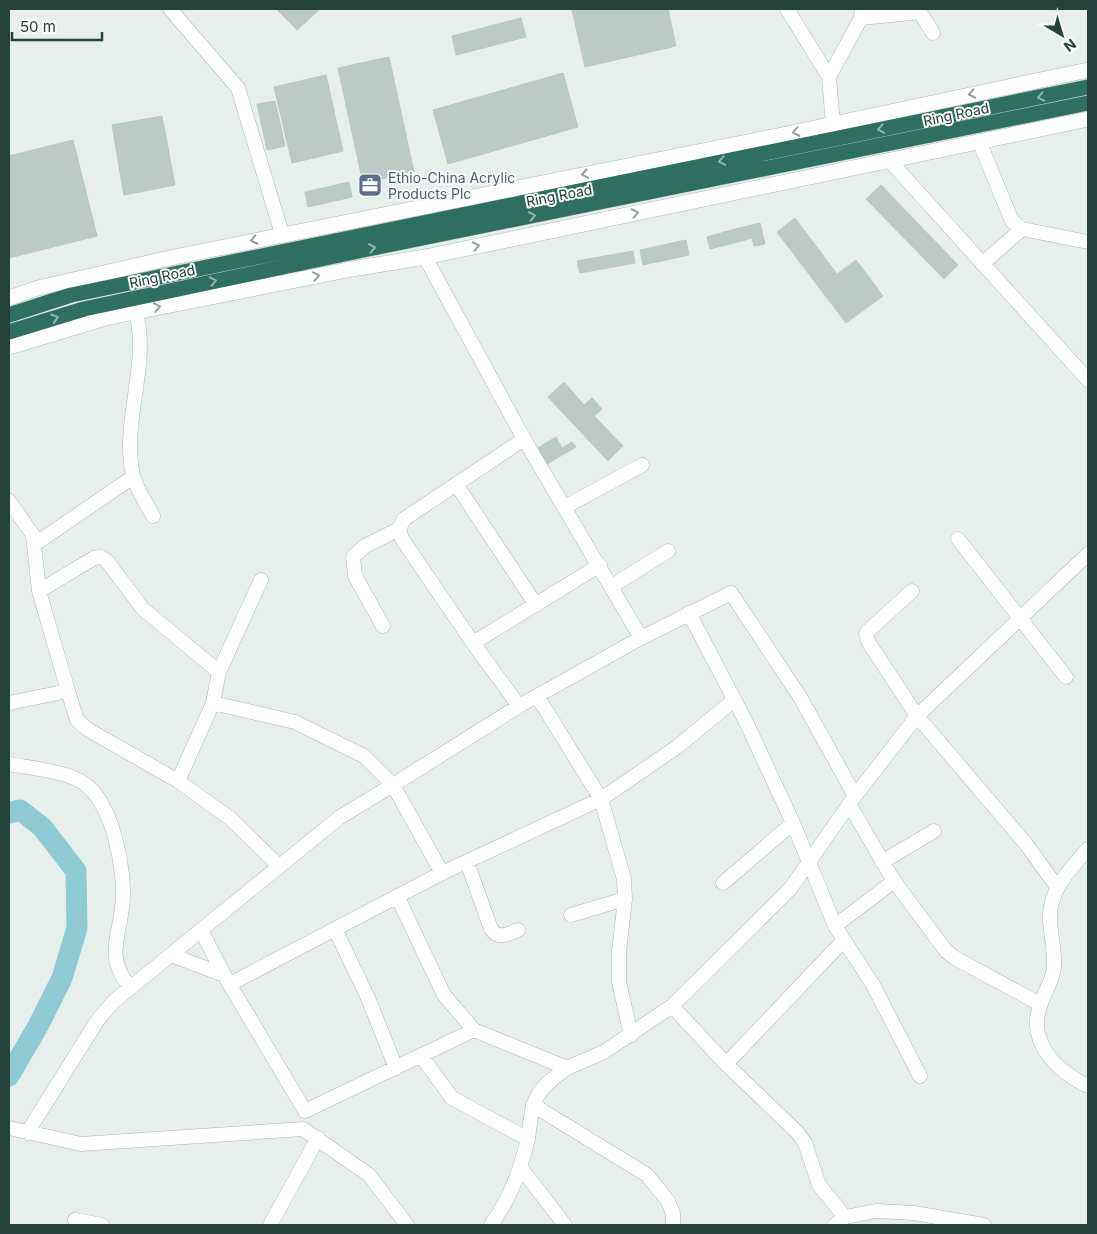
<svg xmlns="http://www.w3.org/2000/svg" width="1097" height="1234" viewBox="0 0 1097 1234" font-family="Inter,sans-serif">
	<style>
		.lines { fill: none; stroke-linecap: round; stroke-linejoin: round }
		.river { stroke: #8ec9d4; stroke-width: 21 }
		.building { fill: #bbcac4; stroke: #b8c9c2 }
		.street-casing { stroke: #a8b8b2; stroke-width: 15 }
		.secondary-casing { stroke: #a4bbb3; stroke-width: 16 }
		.highway-casing { stroke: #c2cac8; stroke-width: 16 }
		.street { stroke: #fff; stroke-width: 14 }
		.secondary { stroke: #fff; stroke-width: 15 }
		.highway { stroke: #2f6f62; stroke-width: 15 }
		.oneway { stroke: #92a09c }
		.oneway2 { stroke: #93b5ae }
		.labels { text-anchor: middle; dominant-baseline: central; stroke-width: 4; stroke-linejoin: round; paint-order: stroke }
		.street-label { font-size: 14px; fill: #24423a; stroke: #f7fbf9 }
		.service-label { font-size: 14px; fill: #4e5e75; stroke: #f7fbf9; text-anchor: start }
	</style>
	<rect width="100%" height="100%" fill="#e6efeb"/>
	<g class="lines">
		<!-- river -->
		<path class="river" d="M 9,813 L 20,810 L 42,827 L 76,871 L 77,928 L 62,978 L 38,1026 L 9,1076"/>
	</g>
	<!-- building -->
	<path class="building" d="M 276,9 L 320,9 L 297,30 Z
		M 576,9 L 668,9 L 676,46 L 585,67 L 572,10 Z
		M 521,18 L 526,37 L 456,55 L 452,36 Z
		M 389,57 L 414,172 L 363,183 L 338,68 Z
		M 563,73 L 578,127 L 448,164 L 433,110 Z
		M 326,75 L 343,151 L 292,163 L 274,87 Z
		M 275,101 L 285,146 L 267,150 L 257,104 Z
		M 162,116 L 175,185 L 124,195 L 112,125 Z
		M 73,140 L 97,236 L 9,258 L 9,156 Z
		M 349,182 L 352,197 L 308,207 L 305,192 Z
		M 881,185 L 958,265 L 944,279 L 866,199 Z
		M 795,218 L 837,274 L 856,260 L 883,296 L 846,323 L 777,232 Z
		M 760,223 L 765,244 L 754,246 L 752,238 L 742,241 L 739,228 Z
		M 739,228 L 742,241 L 710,249 L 707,237 Z
		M 686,240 L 689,255 L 643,265 L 640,250 Z
		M 633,251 L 635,263 L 580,273 L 577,261 Z
		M 564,382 L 584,405 L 592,398 L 602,409 L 594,416 L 623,446 L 608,461 L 548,397 Z
		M 556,437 L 562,448 L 572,442 L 576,447 L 547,464 L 538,448 Z"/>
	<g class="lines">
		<!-- street casing -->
		<g class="street-casing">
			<path id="street" d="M 170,9 L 238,88 L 282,234
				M 787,9 L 829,77
				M 918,9 L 933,33
				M 861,18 L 920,12
				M 833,124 L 829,77 L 861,18 L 862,9
				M 979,141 L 1012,221 L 1022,229 L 1088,242
				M 889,160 L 1088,380
				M 425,257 L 524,439 L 641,638
				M 982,264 L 1022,229
				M 136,312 C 150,366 121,421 133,475 C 136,489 147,504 153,516
				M 456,484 L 536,605
				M 9,501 L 33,535 L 39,591 L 68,691
				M 565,507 L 642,465
				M 958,539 L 1066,677
				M 35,544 L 133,477
				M 261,580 L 219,672 L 213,703 L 295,722 L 364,756 L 393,785 L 519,706 L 641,638 L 731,593 L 800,697 L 855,796
				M 612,586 L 668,551
				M 39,591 L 94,558 L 101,557 L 107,561 L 143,609 L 219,672
				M 912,591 L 869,630 L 866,634 L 869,643 L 917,716 L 1026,844 L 1057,887
				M 689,613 L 746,722 L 793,823 L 835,926 L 873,985 L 920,1076
				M 383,626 L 355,576 L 353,557 L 365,546 L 399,529
				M 473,643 L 600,565
				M 537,696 L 601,799 L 624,879 L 625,899 L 619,952 L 619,982 L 631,1035
				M 734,700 L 677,747 L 601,799 L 442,873 L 393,785 L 340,817 L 201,930 L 224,975 L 305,1111 L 474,1030 L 567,1068 L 604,1052 L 672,1006 L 790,889 L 855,796 L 917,716 L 1088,554
				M 9,703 L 68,691 L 77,720 L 87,729 L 178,781 L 231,819 L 279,866
				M 519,706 L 473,643 L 402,539 L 399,529 L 404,519 L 524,439
				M 9,764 C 30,768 64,771 82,782 C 113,800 127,875 122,908 C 118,940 106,959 130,987
				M 178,781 L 213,703
				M 849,804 L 894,881 L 946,951 L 955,958 L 1040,1004
				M 1088,849 C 1070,869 1048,891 1050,921 C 1051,936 1055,952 1054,967 C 1053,980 1045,991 1041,1003 C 1026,1041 1056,1071 1088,1086
				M 467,862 L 491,929 C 499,940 507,934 518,930
				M 882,862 L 934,831
				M 723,883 L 793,823
				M 397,896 L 444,995 L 474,1030
				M 571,915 L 625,899
				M 835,926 L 894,881
				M 335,929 L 368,998 L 396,1068
				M 171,955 L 224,975
				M 230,984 L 442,873
				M 672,1006 L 726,1064 L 844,940
				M 421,1056 L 452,1098 L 528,1139 C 520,1171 510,1199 491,1225
				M 726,1064 L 797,1132 L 805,1143 L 819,1185 L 845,1217 L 835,1225
				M 533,1105 L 647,1175 L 668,1201 L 673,1214 L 673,1225
				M 9,1128 L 81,1144 L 303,1129 L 369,1175 L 407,1225
				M 27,1133 L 97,1021 L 113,1002 L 201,930
				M 528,1139 C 533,1099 533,1092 567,1068
				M 521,1168 L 565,1225
				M 845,1217 L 876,1211 L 914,1213 L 984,1225
				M 75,1220 L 102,1225
				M 270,1225 L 318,1138"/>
		</g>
		<!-- secondary casing -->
		<g class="secondary-casing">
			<path id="secondary" d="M 9,298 L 38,288 L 179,256 L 777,136 L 1088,70
				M 9,347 L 105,318 L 352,269 L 425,257 L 1088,119"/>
		</g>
		<!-- highway casing -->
		<g class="highway-casing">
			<path id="highway" d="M 9,315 L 71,295 L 1088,87
				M 9,332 L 84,309 L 368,249 L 1088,103"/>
		</g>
		<!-- street -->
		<use href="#street" class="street"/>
		<!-- secondary -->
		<use href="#secondary" class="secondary"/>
		<!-- highway -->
		<use href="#highway" class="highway"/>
	</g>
	<!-- one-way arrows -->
	<defs><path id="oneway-chevron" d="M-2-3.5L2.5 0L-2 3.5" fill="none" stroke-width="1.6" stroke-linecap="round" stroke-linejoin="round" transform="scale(1.25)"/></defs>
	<g class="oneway">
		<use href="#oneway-chevron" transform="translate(972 94) rotate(168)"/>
		<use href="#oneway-chevron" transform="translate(796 132) rotate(168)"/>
		<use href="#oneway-chevron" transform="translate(585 174) rotate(169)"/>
		<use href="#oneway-chevron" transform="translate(635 213) rotate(-12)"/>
		<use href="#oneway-chevron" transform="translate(254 240) rotate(168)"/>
		<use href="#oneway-chevron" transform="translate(476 246) rotate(-12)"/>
		<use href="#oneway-chevron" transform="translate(316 276) rotate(-11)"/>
		<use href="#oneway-chevron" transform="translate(157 307) rotate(-11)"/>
	</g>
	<g class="oneway2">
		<use href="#oneway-chevron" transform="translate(1041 97) rotate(169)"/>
		<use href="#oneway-chevron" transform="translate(881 129) rotate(169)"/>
		<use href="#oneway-chevron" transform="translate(722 161) rotate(169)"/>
		<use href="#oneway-chevron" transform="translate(532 216) rotate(-11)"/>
		<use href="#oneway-chevron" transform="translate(372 248) rotate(-11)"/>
		<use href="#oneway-chevron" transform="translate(213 281) rotate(-12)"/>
		<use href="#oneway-chevron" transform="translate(55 318) rotate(-17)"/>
	</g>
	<!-- icons -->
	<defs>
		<g id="office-square" transform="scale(1.25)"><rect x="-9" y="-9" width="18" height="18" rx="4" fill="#5c6f8a" stroke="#f7fbf9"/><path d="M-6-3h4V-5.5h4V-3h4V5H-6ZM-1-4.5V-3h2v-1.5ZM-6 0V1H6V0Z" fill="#fff"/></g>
	</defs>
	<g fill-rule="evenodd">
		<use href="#office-square" x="370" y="185"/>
	</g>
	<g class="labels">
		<!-- street labels -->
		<g class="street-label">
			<text transform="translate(956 114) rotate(-12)">Ring Road</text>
			<text transform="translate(559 195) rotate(-11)">Ring Road</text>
			<text transform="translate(162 276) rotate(-12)">Ring Road</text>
		</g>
		<!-- service labels -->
		<g class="service-label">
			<text x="388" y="177">Ethio-China Acrylic<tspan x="388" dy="16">Products Plc</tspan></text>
		</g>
	</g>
	<!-- border -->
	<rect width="1097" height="1234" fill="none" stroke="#24423a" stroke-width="20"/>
	<!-- north arrow -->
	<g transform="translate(1062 35) rotate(142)" stroke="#f7fbf9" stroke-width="4" paint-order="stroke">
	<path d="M0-4L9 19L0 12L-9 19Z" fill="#24423a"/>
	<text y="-8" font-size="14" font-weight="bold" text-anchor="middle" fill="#24423a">N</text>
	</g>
	<!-- scale -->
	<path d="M12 32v8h90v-8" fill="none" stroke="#24423a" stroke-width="2.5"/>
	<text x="20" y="32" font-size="15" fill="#24423a" stroke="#f7fbf9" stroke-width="4" paint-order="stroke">50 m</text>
</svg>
